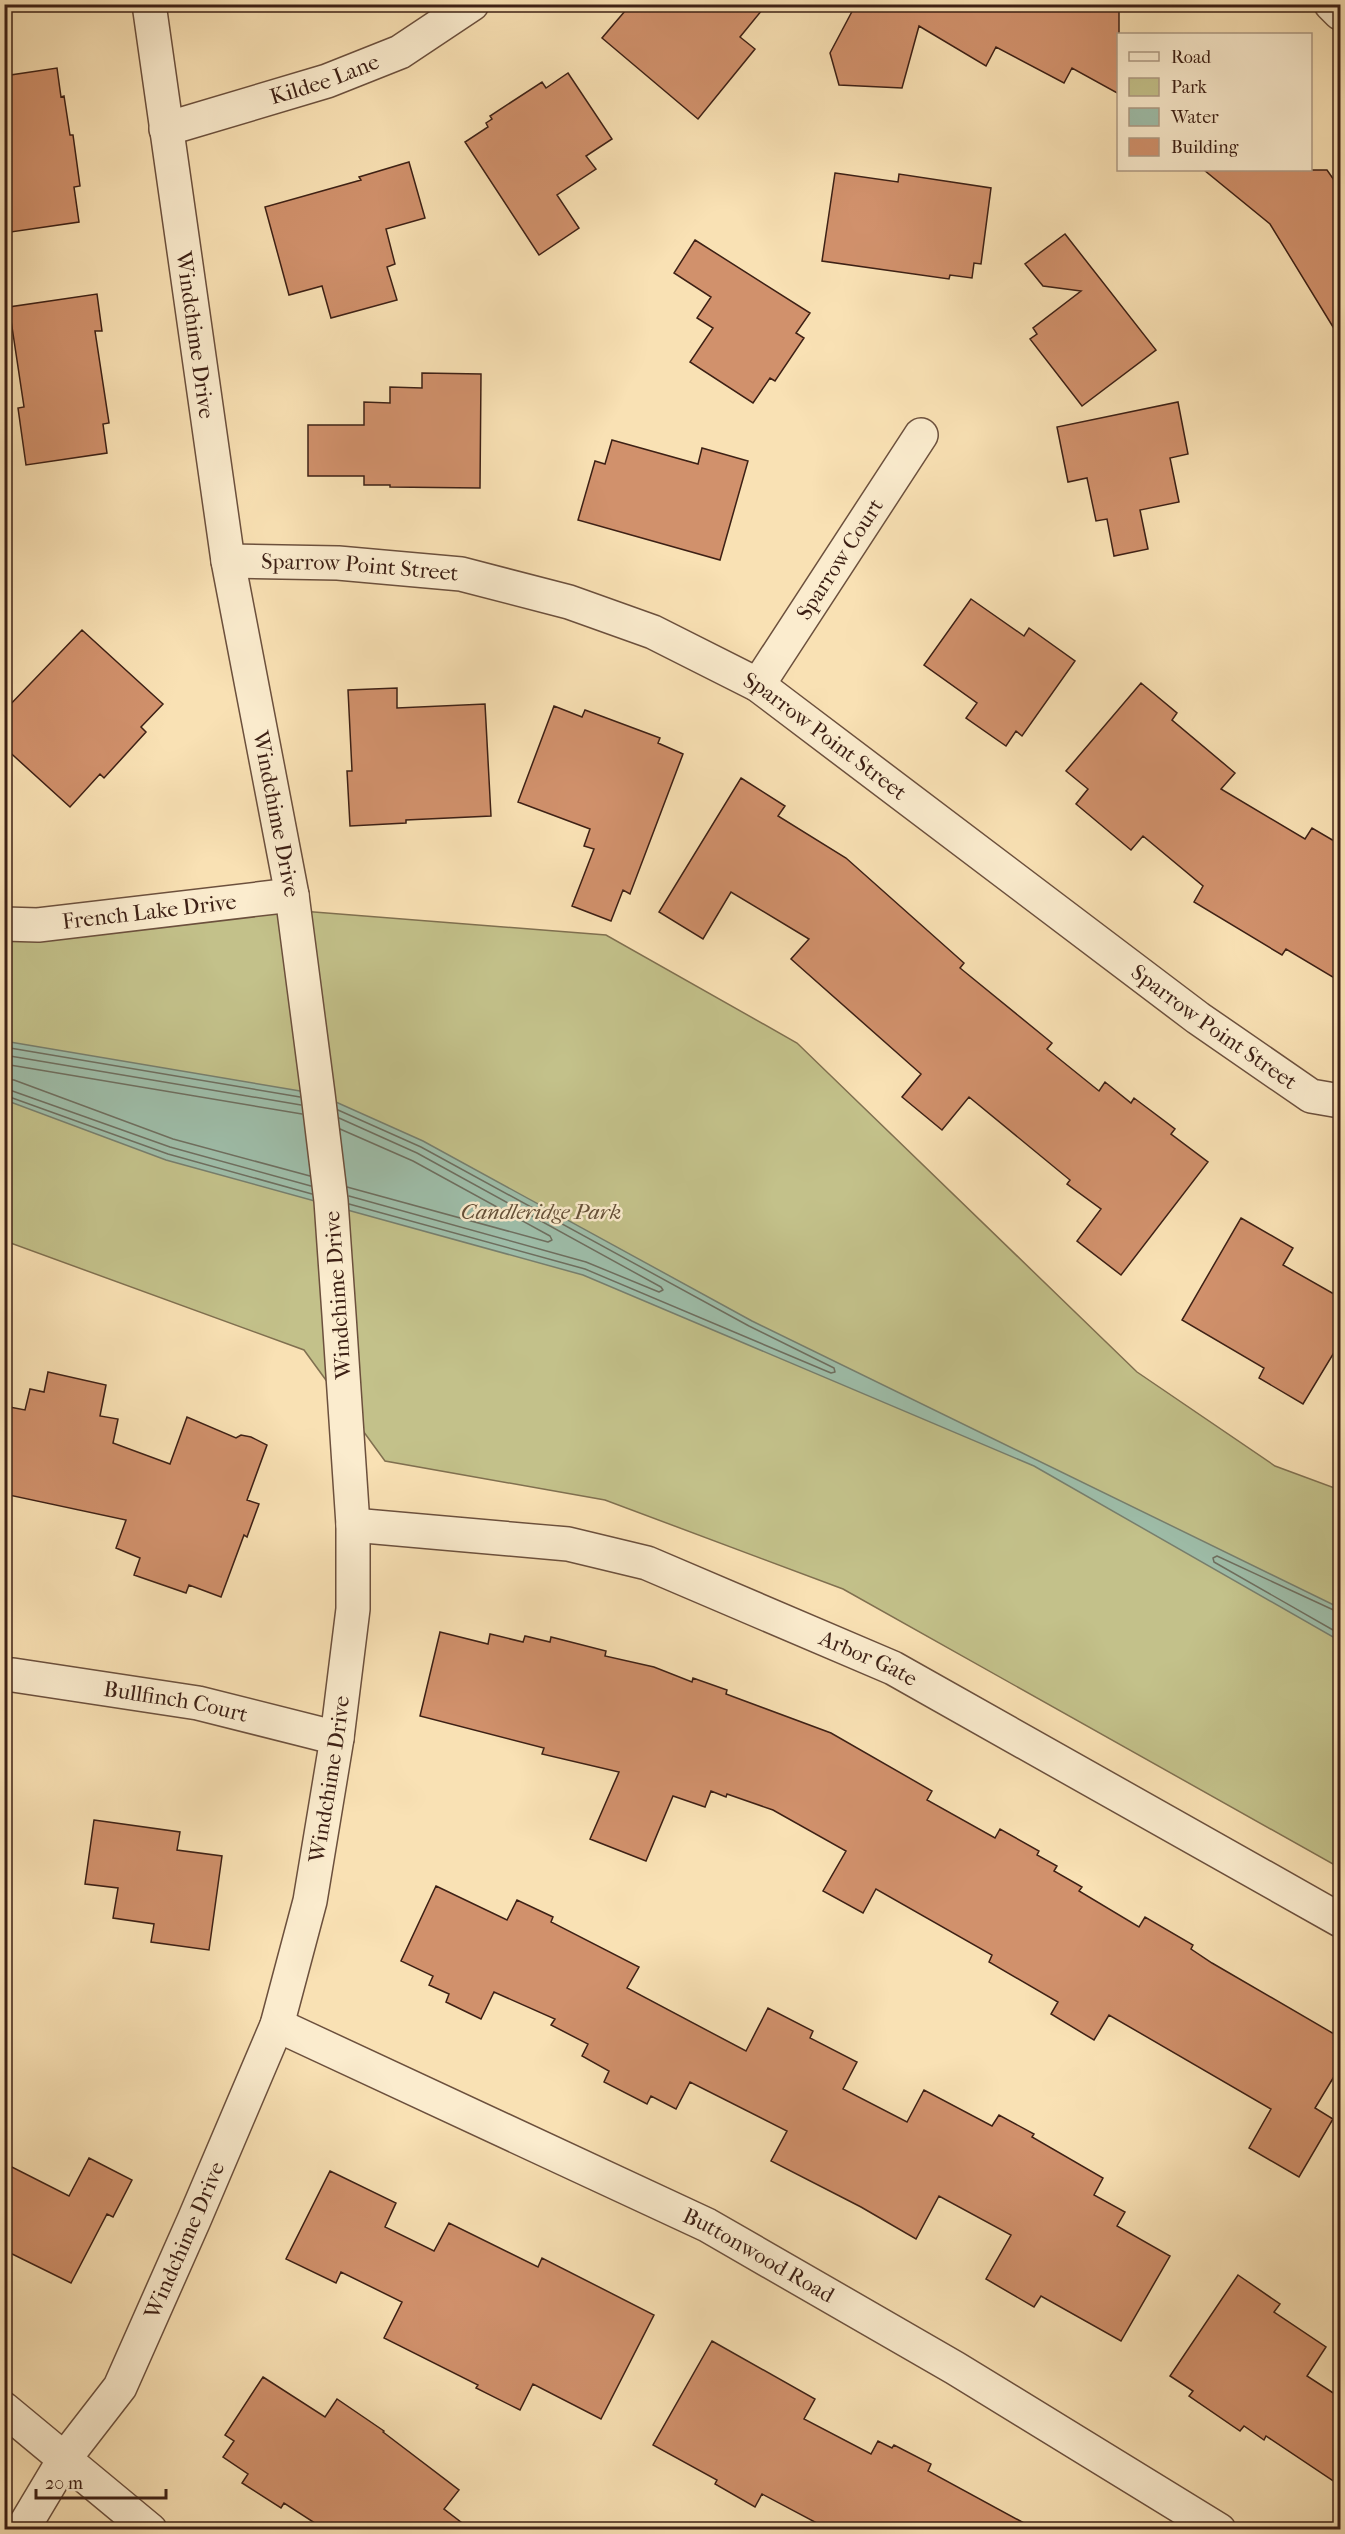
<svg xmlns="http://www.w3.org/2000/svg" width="1345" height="2534" viewBox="0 0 1345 2534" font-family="'IM FELL French Canon',serif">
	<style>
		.green { fill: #c3c18a; stroke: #807050; stroke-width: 1.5 }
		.water { fill: #9ebeaa; stroke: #777f6e; stroke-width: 1.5 }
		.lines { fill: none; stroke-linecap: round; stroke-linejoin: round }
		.shore { stroke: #6e6f60; stroke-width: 1.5 }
		.building { fill: #d1916c; stroke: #3d2015; stroke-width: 1.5 }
		.minor-casing { stroke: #6c503d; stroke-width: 36 }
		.minor { stroke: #fbecce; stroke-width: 33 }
		.labels { text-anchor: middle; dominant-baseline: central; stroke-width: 5; stroke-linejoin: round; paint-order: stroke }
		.street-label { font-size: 22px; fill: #3d2015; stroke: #fbecce }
		.park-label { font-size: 22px; font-style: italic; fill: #655038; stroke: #fbecce }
	</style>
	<rect width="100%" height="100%" fill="#f9e1b4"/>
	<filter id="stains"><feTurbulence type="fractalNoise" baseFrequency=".00333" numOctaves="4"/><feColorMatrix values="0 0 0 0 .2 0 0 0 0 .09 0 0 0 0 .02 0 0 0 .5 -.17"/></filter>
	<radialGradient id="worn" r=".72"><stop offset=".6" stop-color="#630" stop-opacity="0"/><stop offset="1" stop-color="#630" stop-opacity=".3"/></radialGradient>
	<!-- green -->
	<path class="green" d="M 213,904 L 606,935 L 797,1043 L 1137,1372 L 1275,1466 L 1340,1490 L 1340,1868 L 843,1589 L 605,1500 L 385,1461 L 304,1350 L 5,1241 L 4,920 Z"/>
	<!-- water -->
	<path class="water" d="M 4,1041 L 318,1094 L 423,1141 L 752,1321 L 1340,1608 L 1340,1641 L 1034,1466 L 583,1275 L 166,1160 L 5,1100 Z"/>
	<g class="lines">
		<!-- shore -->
		<path class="shore" d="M 4,1047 L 300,1097
			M 4,1055 L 301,1105
			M 4,1064 L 302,1114
			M 4,1079 L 14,1080 L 173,1139 L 310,1176
			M 4,1088 L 170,1147 L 311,1186
			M 4,1095 L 168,1154 L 312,1194
			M 338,1110 L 421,1147 L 749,1326 L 834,1368 L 835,1372 L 831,1373 L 585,1269 L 349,1204
			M 339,1118 L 417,1153 L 661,1287 L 663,1290 L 659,1292 L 586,1262 L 349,1196
			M 340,1129 L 413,1161 L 550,1236 L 552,1240 L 548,1242 L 347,1187
			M 1340,1613 L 1217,1556 L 1213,1558 L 1214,1562 L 1340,1634"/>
	</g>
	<!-- building -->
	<path class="building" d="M 631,4 L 767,4 L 740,37 L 755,49 L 698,119 L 602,38 Z
		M 856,4 L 1119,4 L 1119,94 L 1072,68 L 1064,83 L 996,47 L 986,66 L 919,26 L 902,88 L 839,85 L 830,53 Z
		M 57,68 L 61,97 L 64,96 L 70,135 L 73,135 L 80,186 L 74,187 L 79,222 L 4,233 L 4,76 Z
		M 568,73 L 612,139 L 586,156 L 596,169 L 557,195 L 579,228 L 539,255 L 465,142 L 488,127 L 486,123 L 492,119 L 490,116 L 542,82 L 546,88 Z
		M 409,162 L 425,218 L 386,229 L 395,264 L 387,267 L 397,300 L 331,318 L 322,286 L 289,295 L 265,207 L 361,180 L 359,177 Z
		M 1204,170 L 1327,170 L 1341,190 L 1341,340 L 1270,224 Z
		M 835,173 L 898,182 L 899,174 L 991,188 L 981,264 L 974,263 L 972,278 L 950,275 L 949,279 L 822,261 Z
		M 1065,234 L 1156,350 L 1082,406 L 1030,339 L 1037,334 L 1033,328 L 1081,291 L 1043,286 L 1025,264 Z
		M 695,240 L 810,313 L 796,333 L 804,338 L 775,381 L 770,378 L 753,403 L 690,362 L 713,328 L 697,318 L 711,297 L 674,273 Z
		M 97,294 L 102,331 L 95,331 L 109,423 L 103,424 L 107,453 L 26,465 L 18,408 L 24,407 L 9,307 Z
		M 422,373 L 481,374 L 480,488 L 390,487 L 390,485 L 364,485 L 364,476 L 308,476 L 308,425 L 364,425 L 364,402 L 390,403 L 390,387 L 422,388 Z
		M 1178,402 L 1188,454 L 1170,458 L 1179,502 L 1140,510 L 1148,549 L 1114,556 L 1107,519 L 1096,521 L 1087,478 L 1068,482 L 1057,427 Z
		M 612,440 L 698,464 L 702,448 L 748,461 L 720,560 L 578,520 L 595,461 L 605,464 Z
		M 971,599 L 1024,636 L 1029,628 L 1075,661 L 1022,736 L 1016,731 L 1006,746 L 966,718 L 977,703 L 924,665 Z
		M 82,630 L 163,704 L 141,727 L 146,732 L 104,778 L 100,774 L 70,807 L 4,747 L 4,711 Z
		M 1141,683 L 1177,713 L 1172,720 L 1235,773 L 1221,789 L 1305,839 L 1312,828 L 1341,845 L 1341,982 L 1286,949 L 1282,955 L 1194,902 L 1203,886 L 1143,836 L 1131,850 L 1076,804 L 1088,789 L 1066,771 Z
		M 397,688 L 397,708 L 485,704 L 491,816 L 406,820 L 406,823 L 350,826 L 347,771 L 352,771 L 348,690 Z
		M 554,706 L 582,717 L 585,710 L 660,738 L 658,743 L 683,754 L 630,894 L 623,890 L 611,921 L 572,906 L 594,849 L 584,846 L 590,829 L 518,802 Z
		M 741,778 L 785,806 L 778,816 L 846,858 L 964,963 L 960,968 L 1052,1043 L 1047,1049 L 1099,1091 L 1105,1082 L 1131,1103 L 1134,1098 L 1175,1129 L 1171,1134 L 1208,1162 L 1121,1275 L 1077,1241 L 1101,1209 L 1067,1184 L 1070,1180 L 969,1097 L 942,1130 L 902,1097 L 921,1074 L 791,959 L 809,939 L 731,892 L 703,939 L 659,912 Z
		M 1241,1218 L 1293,1248 L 1283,1265 L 1341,1298 L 1341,1341 L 1303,1404 L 1259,1378 L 1264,1368 L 1182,1320 Z
		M 48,1372 L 106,1385 L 100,1416 L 118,1419 L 113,1443 L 170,1464 L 187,1417 L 236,1438 L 241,1435 L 251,1437 L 267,1445 L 247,1500 L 259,1504 L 247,1537 L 244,1535 L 221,1597 L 189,1585 L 186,1593 L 134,1575 L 140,1558 L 116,1548 L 126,1520 L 4,1494 L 4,1406 L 25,1410 L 30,1389 L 44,1392 Z
		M 440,1632 L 488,1644 L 490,1634 L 523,1642 L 525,1636 L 550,1642 L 551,1637 L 606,1651 L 605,1656 L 654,1667 L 692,1682 L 693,1678 L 727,1690 L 726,1694 L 831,1733 L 932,1791 L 927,1800 L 995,1838 L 1000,1829 L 1039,1851 L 1037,1855 L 1057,1866 L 1054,1871 L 1082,1887 L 1079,1891 L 1139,1927 L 1145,1917 L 1193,1945 L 1191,1949 L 1212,1963 L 1341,2038 L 1341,2065 L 1315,2108 L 1333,2119 L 1299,2177 L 1249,2148 L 1271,2109 L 1109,2015 L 1094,2040 L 1051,2014 L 1058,2002 L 989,1962 L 992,1955 L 876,1889 L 863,1913 L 823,1891 L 846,1851 L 773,1810 L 727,1794 L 726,1797 L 711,1791 L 705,1807 L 673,1796 L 646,1861 L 590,1839 L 619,1772 L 542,1754 L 544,1748 L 420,1716 Z
		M 94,1820 L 180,1832 L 177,1850 L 222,1856 L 209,1950 L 151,1942 L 154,1924 L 113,1918 L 118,1888 L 85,1884 Z
		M 436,1886 L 507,1920 L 517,1900 L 553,1917 L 551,1922 L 639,1967 L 627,1988 L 746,2051 L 768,2008 L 813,2031 L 810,2038 L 857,2062 L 843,2089 L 907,2122 L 924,2090 L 992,2126 L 999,2115 L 1034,2134 L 1032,2137 L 1103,2178 L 1094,2195 L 1125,2212 L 1117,2226 L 1170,2256 L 1121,2341 L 1041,2296 L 1034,2307 L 986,2279 L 1011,2235 L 939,2196 L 916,2239 L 861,2207 L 771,2161 L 787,2131 L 690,2082 L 676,2109 L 651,2096 L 647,2104 L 604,2082 L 609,2071 L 582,2056 L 588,2044 L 551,2025 L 555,2019 L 494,1992 L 481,2019 L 446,2002 L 449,1994 L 429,1985 L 433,1976 L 401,1961 Z
		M 89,2158 L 132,2180 L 113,2217 L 107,2214 L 71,2283 L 4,2250 L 4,2163 L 69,2196 Z
		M 330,2171 L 396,2203 L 385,2227 L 434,2251 L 449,2223 L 538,2267 L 542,2258 L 654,2315 L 601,2419 L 533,2384 L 520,2410 L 476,2388 L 478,2385 L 384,2338 L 402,2302 L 341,2272 L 336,2283 L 286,2259 Z
		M 1238,2275 L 1280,2304 L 1274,2312 L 1326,2347 L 1307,2376 L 1341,2398 L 1341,2486 L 1266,2436 L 1264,2440 L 1244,2426 L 1240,2431 L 1189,2396 L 1193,2391 L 1170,2376 Z
		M 712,2341 L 815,2399 L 804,2419 L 871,2454 L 878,2441 L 892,2448 L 894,2445 L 931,2464 L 928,2471 L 1035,2529 L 828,2529 L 762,2494 L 755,2507 L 715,2484 L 717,2480 L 653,2445 Z
		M 263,2377 L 325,2417 L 337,2399 L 384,2431 L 383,2432 L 459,2490 L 444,2509 L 470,2529 L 324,2529 L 284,2503 L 281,2508 L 242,2483 L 248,2474 L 223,2457 L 234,2441 L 225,2435 Z"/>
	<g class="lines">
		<!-- minor casing -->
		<g class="minor-casing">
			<g id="minor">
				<path d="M 1331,4 L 1340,13"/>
				<path id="s1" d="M 166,129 L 327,81 L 400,52 L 472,4"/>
				<path id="s2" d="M 228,561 L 338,563 L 461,574 L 569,602 L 653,632 L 758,685 L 1198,1018 L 1311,1096 L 1340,1101"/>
				<path id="s3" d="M 758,685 L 921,435"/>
				<path id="s4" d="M 4,924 L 38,925 L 292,895"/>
				<path id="s5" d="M 353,1525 L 568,1544 L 647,1563 L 893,1668 L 1340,1920"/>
				<path id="s6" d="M 13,1675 L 198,1703 L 337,1738"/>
				<path id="s7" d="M 277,2025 L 707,2225 L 955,2368 L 1219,2530"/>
				<path d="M 4,2409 L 150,2530"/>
				<path id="s8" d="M 22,2530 L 65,2458 L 120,2387 L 194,2220 L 277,2025 L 310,1901 L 337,1738 L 353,1609 L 353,1525 L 339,1315 L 331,1201 L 318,1094 L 292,895 L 228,561 L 149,4"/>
			</g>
		</g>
		<!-- minor -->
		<use href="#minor" class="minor"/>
	</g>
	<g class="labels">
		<!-- street labels -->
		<g class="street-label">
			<text stroke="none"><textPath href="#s1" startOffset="166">Kildee Lane</textPath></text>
			<text transform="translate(195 335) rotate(82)">Windchime Drive</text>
			<text stroke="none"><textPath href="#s3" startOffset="150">Sparrow Court</textPath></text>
			<text stroke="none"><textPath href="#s2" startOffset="132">Sparrow Point Street</textPath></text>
			<text stroke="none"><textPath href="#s2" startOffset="636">Sparrow Point Street</textPath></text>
			<text transform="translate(276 814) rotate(79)">Windchime Drive</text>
			<text stroke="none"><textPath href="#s4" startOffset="146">French Lake Drive</textPath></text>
			<text stroke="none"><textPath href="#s2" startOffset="1122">Sparrow Point Street</textPath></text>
			<text transform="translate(338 1295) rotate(-94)">Windchime Drive</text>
			<text stroke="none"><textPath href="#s5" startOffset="538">Arbor Gate</textPath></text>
			<text stroke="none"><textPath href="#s6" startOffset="165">Bullfinch Court</textPath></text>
			<text stroke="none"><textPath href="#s8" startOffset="820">Windchime Drive</textPath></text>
			<text stroke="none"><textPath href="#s8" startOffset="334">Windchime Drive</textPath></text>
			<text stroke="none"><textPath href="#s7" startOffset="534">Buttonwood Road</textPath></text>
		</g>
		<!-- park labels -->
		<g class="park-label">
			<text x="541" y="1212">Candleridge Park</text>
		</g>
	</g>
	<!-- margin -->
	<rect width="1345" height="2534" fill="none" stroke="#f9e1b4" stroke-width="24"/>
	<rect x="6" y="6" width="1333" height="2522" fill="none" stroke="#3d2015" stroke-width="3"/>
	<rect x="12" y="12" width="1321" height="2510" fill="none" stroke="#3d2015" stroke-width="1.5"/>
	<!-- legend -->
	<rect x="1117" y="33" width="195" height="138" fill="#fbecce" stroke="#af9a84" stroke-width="1.5"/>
	<rect x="1129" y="52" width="30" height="9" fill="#fbecce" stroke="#af9a84" stroke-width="1.5"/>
	<text x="1171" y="63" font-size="18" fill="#3d2015">Road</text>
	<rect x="1129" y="78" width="30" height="18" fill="#c3c18a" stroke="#af9a84" stroke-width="1.5"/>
	<text x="1171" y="93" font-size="18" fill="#3d2015">Park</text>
	<rect x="1129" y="108" width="30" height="18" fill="#9ebeaa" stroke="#af9a84" stroke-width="1.5"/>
	<text x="1171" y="123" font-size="18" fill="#3d2015">Water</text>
	<rect x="1129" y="138" width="30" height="18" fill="#d1916c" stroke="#af9a84" stroke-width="1.5"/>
	<text x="1171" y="153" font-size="18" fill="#3d2015">Building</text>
	<!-- scale -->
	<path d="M36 2489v9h130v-9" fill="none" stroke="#3d2015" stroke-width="3"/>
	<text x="45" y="2489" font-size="18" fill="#3d2015" stroke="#fbecce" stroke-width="4.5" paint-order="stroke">20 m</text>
	<rect width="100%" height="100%" filter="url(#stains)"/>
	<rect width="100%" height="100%" fill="url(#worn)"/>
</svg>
